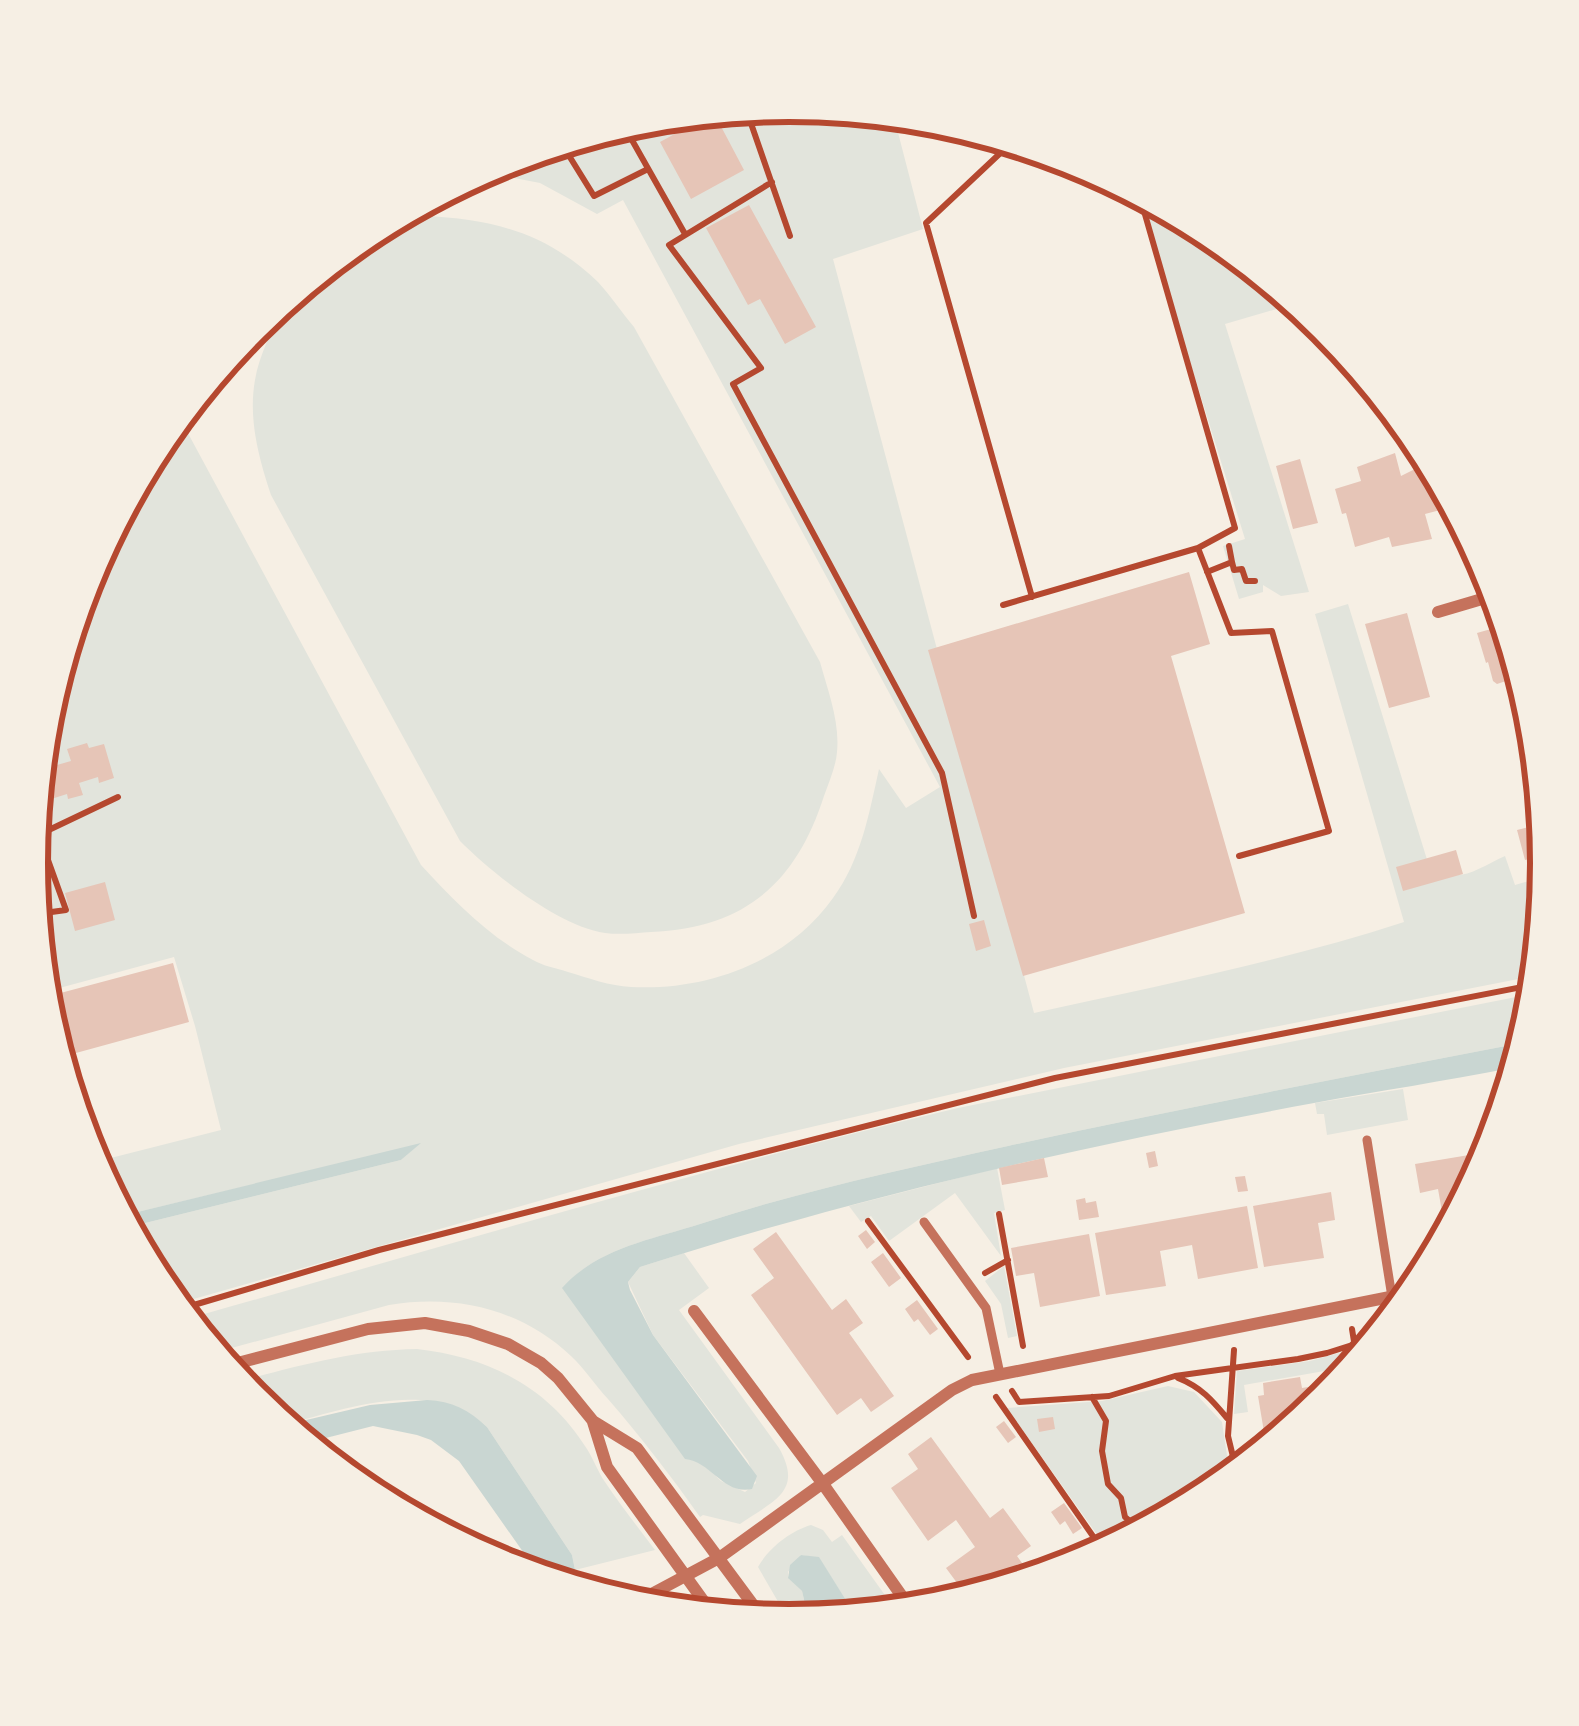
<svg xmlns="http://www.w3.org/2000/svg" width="1579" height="1726" viewBox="0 0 1579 1726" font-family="'IBM Plex Sans',sans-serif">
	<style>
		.green { fill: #e2e4dc }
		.water { fill: #c9d6d2 }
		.building { fill: #e6c5b7 }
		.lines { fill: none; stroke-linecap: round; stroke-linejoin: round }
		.path { stroke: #b5482f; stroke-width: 6 }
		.service { stroke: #c5725c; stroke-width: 9 }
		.minor { stroke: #c5725c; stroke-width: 12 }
		.rim { fill: none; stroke: #b5482f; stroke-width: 6 }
	</style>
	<rect width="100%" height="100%" fill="#f6efe4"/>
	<!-- green -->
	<path class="green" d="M 790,101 L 895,121 L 923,229 L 833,259 L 1034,1013 C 1158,986 1284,961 1404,922 L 1315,614 L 1348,604 L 1429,866 C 1459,886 1476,869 1505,856 L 1515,885 L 1550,875 L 1529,977 L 1064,1068 L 739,1144 L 183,1302 L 133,1226 L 401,1160 L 418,1145 L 125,1215 L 91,1163 L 221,1130 L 195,1026 L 174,957 L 52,990 L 27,862 L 85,571 L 183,424 L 421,865 C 454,901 489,937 533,960 C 543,966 556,968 568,972 C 588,978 610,986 631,987 C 706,991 788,962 833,898 C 861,860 869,814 879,769 L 906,808 L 940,787 L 623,200 L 597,214 L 540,183 L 479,171 L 498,158 Z
		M 1139,197 L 1297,303 L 1225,324 L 1309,592 L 1281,596 L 1263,585 L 1263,592 L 1239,599 L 1223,546 L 1245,539 Z
		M 424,216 C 493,219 547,233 598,282 C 611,296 622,313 634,327 L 820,662 C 828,691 840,722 837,752 C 836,766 829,782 824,796 C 796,883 745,928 651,932 C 637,933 620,935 605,933 C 558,926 493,874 460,841 L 271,495 C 259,459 248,419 255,380 C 259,355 273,329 283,306 L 291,297 L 403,222 Z
		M 1526,995 L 1516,1044 C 1346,1077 1177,1109 1008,1146 C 904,1169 801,1191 700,1224 C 651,1240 597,1248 563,1288 L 685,1458 L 700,1461 L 721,1481 L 745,1492 L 756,1483 L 748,1461 L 653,1335 L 628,1282 L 640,1267 L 684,1253 L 709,1288 L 679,1310 L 779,1448 C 804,1492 773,1501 740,1524 L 703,1515 L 700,1517 C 671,1476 641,1437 608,1399 C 595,1385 585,1369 571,1356 C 521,1309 456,1294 389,1305 L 217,1352 L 194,1317 C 448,1245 701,1169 958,1108 Z
		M 1403,1089 L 1408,1120 L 1327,1135 L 1324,1114 L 1317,1114 L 1315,1103 Z
		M 997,1168 L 1005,1210 L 994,1213 L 1001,1256 L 955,1193 L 889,1241 L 871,1216 L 861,1222 L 849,1206 Z
		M 1004,1266 L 1017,1336 L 1008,1338 L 1001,1304 L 985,1281 Z
		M 417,1349 C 488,1357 548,1386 587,1449 C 594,1460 598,1472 605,1482 C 620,1505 638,1527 655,1550 L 575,1570 L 572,1555 L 487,1427 C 434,1377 347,1408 285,1425 L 250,1402 L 237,1382 C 297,1366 354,1350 417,1349 Z
		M 1350,1350 L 1353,1366 L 1244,1385 L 1248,1412 L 1234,1414 L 1237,1371 L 1310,1361 Z
		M 1168,1386 L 1194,1392 L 1222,1422 L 1229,1469 L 1108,1550 L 1007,1408 L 1102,1401 Z
		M 811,1525 L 823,1530 L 832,1542 L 842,1535 L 892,1605 L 854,1613 L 819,1558 L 801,1555 L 788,1572 L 788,1577 L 802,1591 L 809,1621 L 789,1625 L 776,1623 L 770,1613 L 780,1605 L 758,1567 C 768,1549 790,1531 811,1525 Z"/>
	<!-- water -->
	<path class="water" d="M 1516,1044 L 1511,1068 C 1445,1081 1379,1091 1314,1103 C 1087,1145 860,1196 640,1267 L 628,1282 L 630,1290 L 653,1335 L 757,1476 L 752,1489 C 723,1495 712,1462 685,1459 L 562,1288 C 598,1248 650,1240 700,1224 C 801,1191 904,1169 1008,1146 C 1177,1109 1346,1077 1516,1044 Z
		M 421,1143 L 401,1160 L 133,1226 L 125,1215 Z
		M 427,1400 C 452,1401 469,1410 487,1427 L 572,1555 L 575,1570 L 569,1581 L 540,1576 L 459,1461 L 431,1440 L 417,1435 L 373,1426 L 310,1442 L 285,1425 L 370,1405 Z
		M 801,1555 L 819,1557 L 854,1613 L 809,1621 L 802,1591 L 788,1578 L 790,1565 Z"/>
	<!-- building -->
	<path class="building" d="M 715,115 L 744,170 L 691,199 L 660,142 L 704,118 Z
		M 749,205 L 816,327 L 785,344 L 760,299 L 748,305 L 706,228 Z
		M 1395,453 L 1401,476 L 1419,467 L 1420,470 L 1425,469 L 1444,497 L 1441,498 L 1444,509 L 1425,514 L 1432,539 L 1392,547 L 1389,537 L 1355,547 L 1346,513 L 1342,514 L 1335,489 L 1361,481 L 1357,467 Z
		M 1300,459 L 1318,523 L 1293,529 L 1276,466 Z
		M 1189,572 L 1210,644 L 1171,656 L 1245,913 L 1023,976 L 928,650 Z
		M 1407,613 L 1430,697 L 1389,708 L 1365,624 Z
		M 1505,625 L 1515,678 L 1497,684 L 1493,681 L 1488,662 L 1486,663 L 1477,633 Z
		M 87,743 L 89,748 L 104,744 L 114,778 L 99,783 L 98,777 L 79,783 L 83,795 L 68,799 L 67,794 L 48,800 L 52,812 L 36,816 L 47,762 L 56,760 L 57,765 L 71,761 L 67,749 Z
		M 1544,823 L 1550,853 L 1525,860 L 1517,830 Z
		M 1456,850 L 1463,874 L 1403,891 L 1396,867 Z
		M 105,882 L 115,920 L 75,931 L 65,893 Z
		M 984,920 L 991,946 L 976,951 L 969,924 Z
		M 173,963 L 189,1022 L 65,1056 L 53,995 Z
		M 1501,1117 L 1498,1134 L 1483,1136 L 1480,1121 Z
		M 1155,1151 L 1158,1166 L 1149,1168 L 1146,1153 Z
		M 1493,1151 L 1494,1155 L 1449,1222 L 1444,1223 L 1438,1189 L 1420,1193 L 1415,1164 Z
		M 1044,1158 L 1048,1177 L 1002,1185 L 999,1168 Z
		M 1245,1176 L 1248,1191 L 1238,1192 L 1235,1177 Z
		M 1331,1192 L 1335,1220 L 1318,1223 L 1324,1258 L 1264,1267 L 1253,1206 Z
		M 1085,1198 L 1086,1203 L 1096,1201 L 1099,1217 L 1079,1220 L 1076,1200 Z
		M 1247,1206 L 1258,1268 L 1198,1279 L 1192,1245 L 1160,1251 L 1166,1286 L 1106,1295 L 1095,1233 Z
		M 866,1230 L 875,1242 L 867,1249 L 858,1236 Z
		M 776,1232 L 832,1310 L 846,1299 L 863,1323 L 849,1333 L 894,1396 L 871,1412 L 861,1398 L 837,1415 L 751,1295 L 774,1278 L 753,1249 Z
		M 1089,1234 L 1100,1296 L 1040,1307 L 1034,1273 L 1016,1276 L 1011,1248 Z
		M 883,1253 L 901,1278 L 889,1287 L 871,1262 Z
		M 917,1300 L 938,1329 L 930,1335 L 918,1319 L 914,1322 L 905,1309 Z
		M 1300,1377 L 1302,1388 L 1314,1386 L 1318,1409 L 1266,1444 L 1258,1396 L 1264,1395 L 1263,1383 Z
		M 1053,1417 L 1055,1429 L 1039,1432 L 1037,1419 Z
		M 1004,1421 L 1016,1437 L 1008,1443 L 996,1427 Z
		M 931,1437 L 990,1518 L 1003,1508 L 1031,1546 L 1017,1556 L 1032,1577 L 963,1591 L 946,1568 L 975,1547 L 956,1520 L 928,1541 L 891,1488 L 918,1469 L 908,1454 Z
		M 1064,1503 L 1082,1528 L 1073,1534 L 1065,1521 L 1060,1525 L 1051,1512 Z"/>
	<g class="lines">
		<!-- path -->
		<path class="path" d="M 746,109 L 790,236
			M 628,133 L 685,234
			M 1010,144 L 926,223 L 1032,597
			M 563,146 L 594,196 L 648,169
			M 772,182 L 669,245 L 761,368 L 733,384 L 942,773 L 974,916
			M 1140,197 L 1235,528 L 1198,548
			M 1229,546 L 1232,562
			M 1207,572 L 1232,562 L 1234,570 L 1242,569 L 1246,581 L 1255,581
			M 1003,605 L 1198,548 L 1231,633 L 1272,631 L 1329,831 L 1239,856
			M 32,838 L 118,797
			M 37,914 L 66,910 L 39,835
			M 999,1214 L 1023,1346
			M 868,1221 L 968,1357
			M 985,1273 L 1008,1260
			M 187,1307 L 379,1250 L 1055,1078 L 1527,986
			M 1352,1329 L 1357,1360
			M 1234,1350 L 1228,1436 L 1235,1465
			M 1178,1378 C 1201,1387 1212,1400 1227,1418
			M 1012,1391 L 1019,1402 L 1109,1396 L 1175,1376 L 1298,1359 L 1327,1353 L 1371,1339
			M 996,1397 L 1104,1552
			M 1092,1397 L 1106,1421 L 1102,1451 L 1108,1484 L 1121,1498 L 1125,1517 L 1131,1522 L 1145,1525
			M 1160,1515 L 1168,1510"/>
		<!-- service -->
		<path class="service" d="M 1367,1140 L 1392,1297
			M 924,1222 L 986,1308 L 1000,1374"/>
		<!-- minor -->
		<path class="minor" d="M 1438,612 L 1499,594
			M 694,1311 L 823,1484 L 906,1602
			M 226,1366 L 368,1329 L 425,1323 L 469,1331 L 508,1344 L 541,1363 L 558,1378 L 593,1421 L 637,1448 L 765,1621
			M 593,1422 L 607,1467 L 710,1610
			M 646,1597 L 719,1558 L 952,1390 L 972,1380 L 1400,1295"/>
	</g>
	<!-- crop -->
	<path d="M0 0H1579V1726H0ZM48 863a741 741 0 1 1 1482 0a741 741 0 1 1-1482 0Z" fill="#f6efe4" fill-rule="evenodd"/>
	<path class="rim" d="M48 863a741 741 0 1 1 1482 0a741 741 0 1 1-1482 0Z"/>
</svg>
